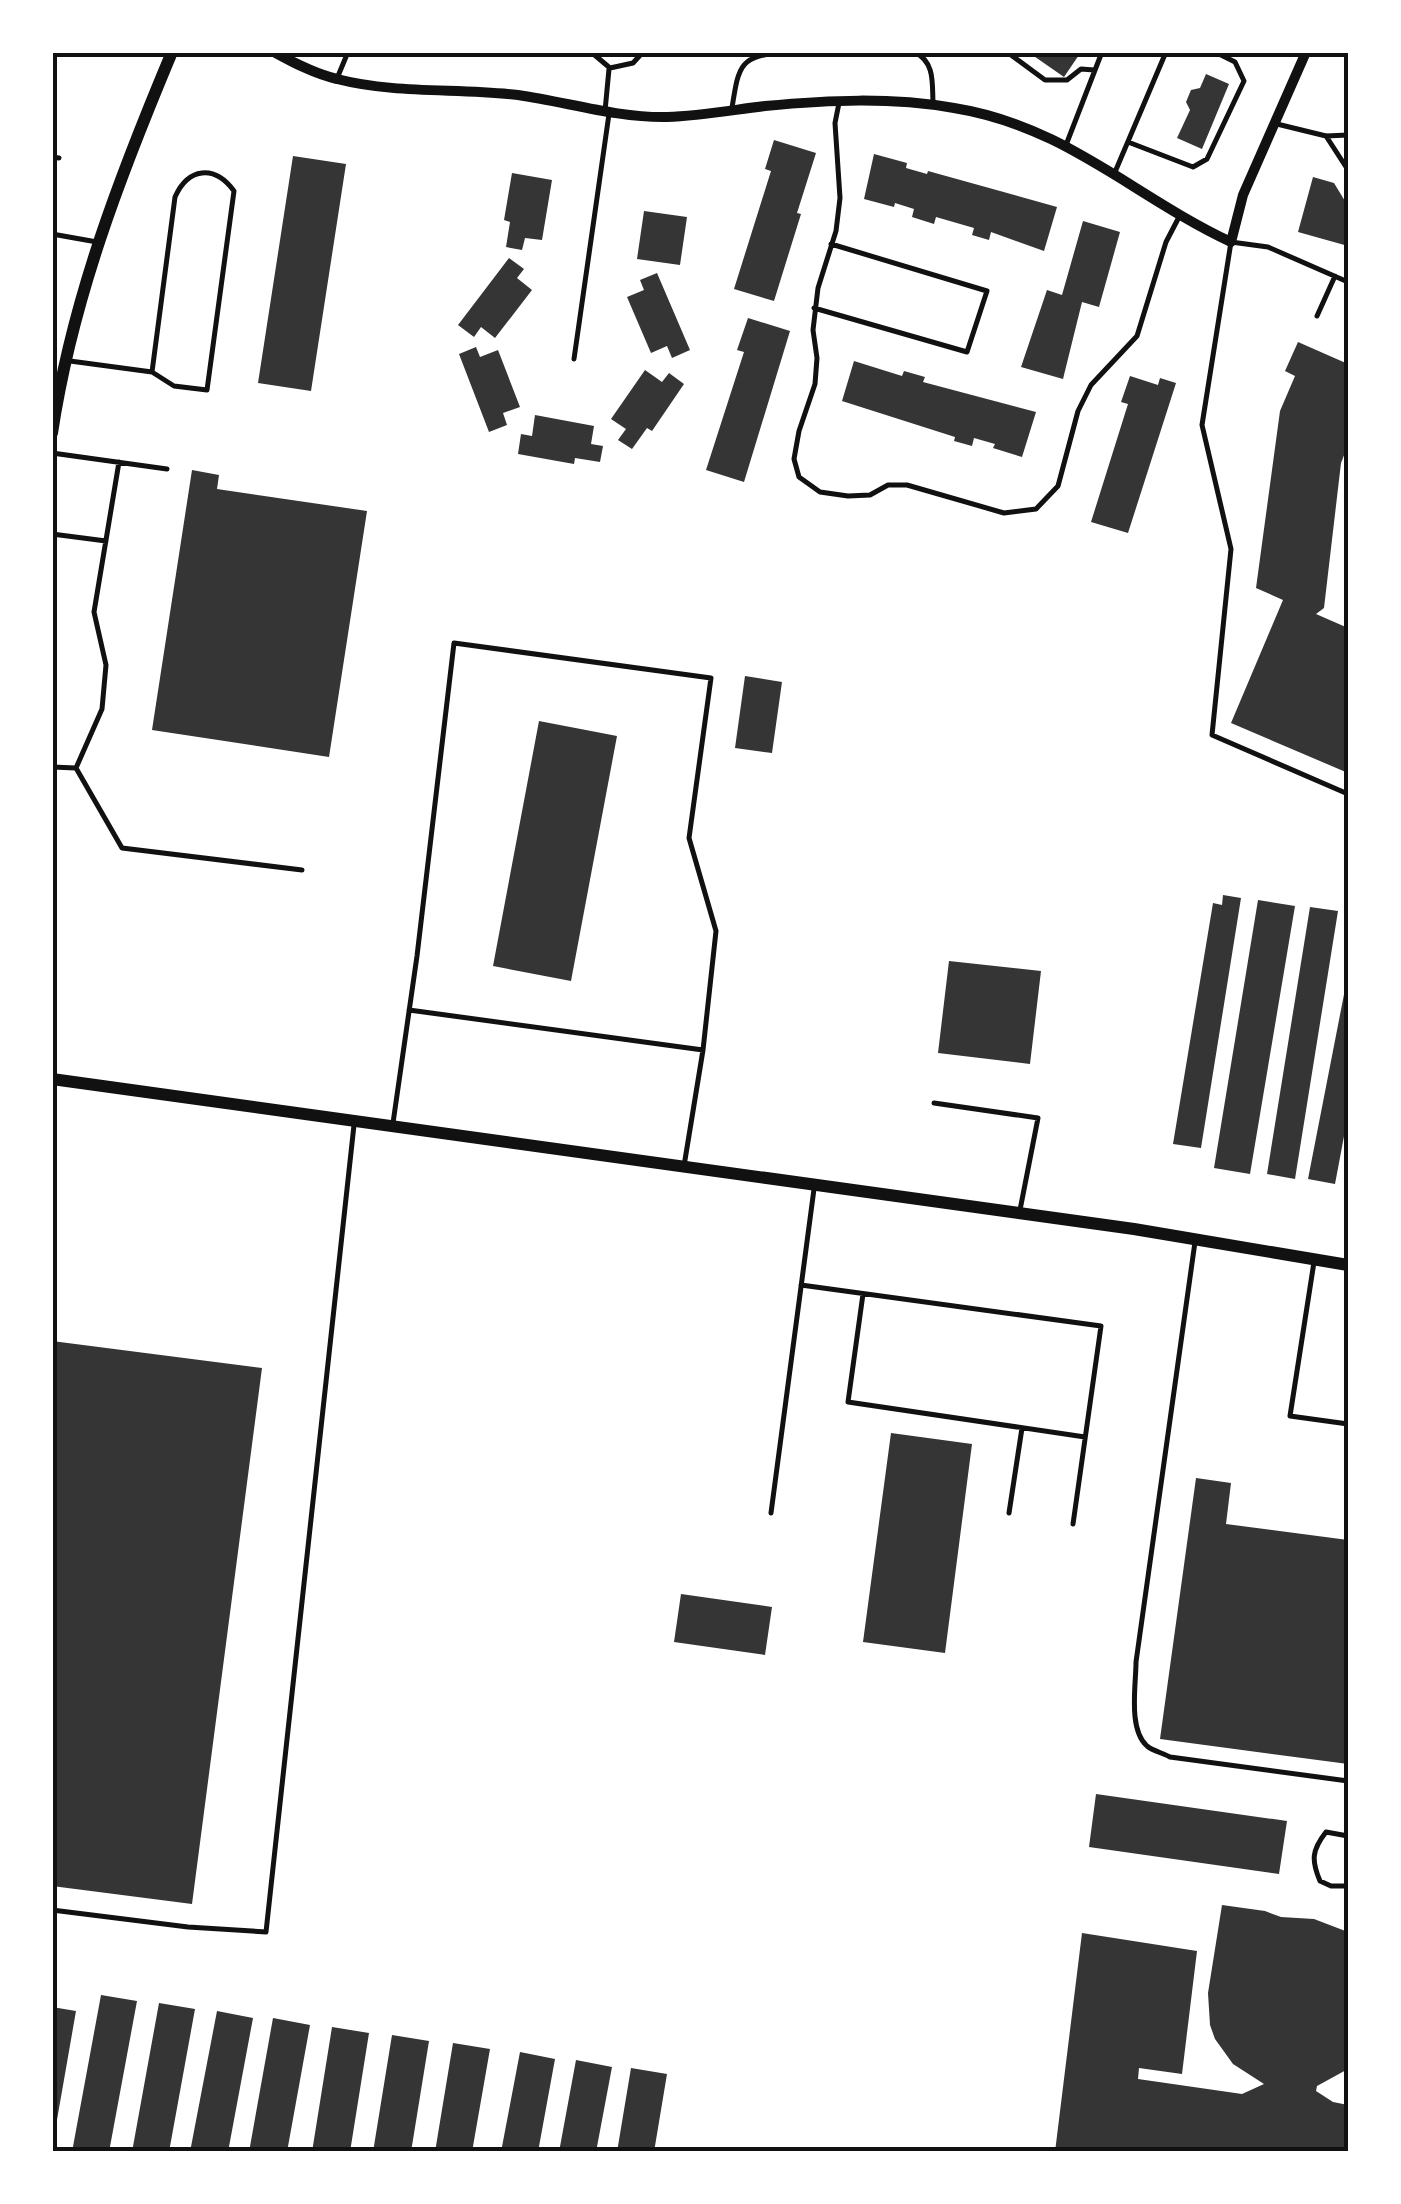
<svg xmlns="http://www.w3.org/2000/svg" width="1401" height="2204" viewBox="0 0 1401 2204" font-family="Rubik,sans-serif">
	<style>
		.building { fill: #353535 }
		.lines { fill: none; stroke-linecap: round; stroke-linejoin: round }
		.service { stroke: #111; stroke-width: 5 }
		.minor { stroke: #111; stroke-width: 10 }
		.tertiary { stroke: #111; stroke-width: 12 }
		.neatline { fill: none; stroke: #111; stroke-width: 4 }
	</style>
	<rect width="100%" height="100%" fill="#fff"/>
	<!-- building -->
	<path class="building" d="M 1028,52 L 1081,52 L 1064,77 Z
		M 1206,74 L 1229,84 L 1202,149 L 1177,138 L 1190,110 L 1186,102 L 1191,90 L 1200,88 Z
		M 774,140 L 816,153 L 797,213 L 801,214 L 774,301 L 734,289 L 771,171 L 765,169 Z
		M 874,154 L 907,163 L 906,168 L 927,174 L 928,171 L 1057,207 L 1044,251 L 991,232 L 989,240 L 972,235 L 974,228 L 936,217 L 934,224 L 912,217 L 914,209 L 895,203 L 894,207 L 864,199 Z
		M 293,156 L 346,164 L 311,391 L 258,383 Z
		M 512,173 L 552,180 L 542,240 L 525,238 L 522,250 L 506,247 L 510,222 L 504,220 Z
		M 1313,177 L 1334,183 L 1348,206 L 1348,246 L 1298,232 Z
		M 644,211 L 687,217 L 680,265 L 637,259 Z
		M 1083,221 L 1120,232 L 1099,307 L 1082,302 L 1063,379 L 1021,367 L 1047,290 L 1062,295 Z
		M 509,258 L 524,269 L 517,278 L 532,290 L 495,338 L 481,327 L 474,337 L 458,325 Z
		M 657,273 L 690,350 L 672,358 L 667,346 L 651,353 L 627,297 L 644,290 L 640,280 Z
		M 748,318 L 790,331 L 744,482 L 706,470 L 744,352 L 737,350 Z
		M 1298,342 L 1348,364 L 1348,445 L 1341,463 L 1324,608 L 1316,614 L 1348,628 L 1348,773 L 1231,723 L 1283,600 L 1256,588 L 1280,411 L 1295,376 L 1285,371 Z
		M 476,347 L 480,357 L 498,350 L 520,407 L 503,413 L 507,425 L 489,432 L 459,354 Z
		M 854,361 L 902,376 L 904,371 L 925,377 L 923,382 L 1036,412 L 1022,457 L 993,448 L 995,444 L 974,438 L 972,446 L 954,441 L 955,437 L 842,401 Z
		M 645,370 L 662,382 L 669,373 L 684,384 L 652,431 L 647,428 L 632,449 L 618,440 L 626,429 L 611,419 Z
		M 1130,376 L 1158,385 L 1160,378 L 1176,383 L 1128,533 L 1091,522 L 1128,404 L 1121,402 Z
		M 535,415 L 594,426 L 591,444 L 603,446 L 600,462 L 575,458 L 574,464 L 518,454 L 521,434 L 532,436 Z
		M 192,470 L 219,475 L 217,489 L 367,511 L 329,757 L 152,730 Z
		M 745,676 L 782,682 L 772,753 L 735,748 Z
		M 539,721 L 617,736 L 571,981 L 493,966 Z
		M 1223,895 L 1241,898 L 1201,1148 L 1173,1144 L 1213,903 L 1222,905 Z
		M 1258,900 L 1295,906 L 1250,1174 L 1214,1168 Z
		M 1310,907 L 1338,911 L 1295,1179 L 1267,1174 Z
		M 949,961 L 1041,971 L 1030,1064 L 938,1053 Z
		M 1347,979 L 1348,1115 L 1335,1184 L 1308,1179 Z
		M 52,1341 L 262,1368 L 192,1904 L 52,1886 Z
		M 891,1433 L 972,1444 L 945,1653 L 863,1642 Z
		M 1196,1478 L 1231,1483 L 1226,1524 L 1348,1540 L 1348,1764 L 1160,1739 Z
		M 681,1594 L 772,1607 L 765,1655 L 674,1642 Z
		M 1096,1794 L 1287,1821 L 1279,1874 L 1089,1847 Z
		M 1222,1905 L 1265,1911 L 1281,1917 L 1314,1919 L 1348,1932 L 1348,2069 L 1317,2086 L 1316,2091 L 1333,2102 L 1348,2105 L 1348,2152 L 1055,2152 L 1082,1933 L 1197,1951 L 1182,2074 L 1139,2068 L 1138,2079 L 1242,2094 L 1264,2084 L 1233,2064 L 1215,2039 L 1210,2025 L 1208,1993 Z
		M 101,1995 L 137,2001 L 109,2152 L 72,2152 Z
		M 159,2003 L 195,2009 L 169,2152 L 132,2152 Z
		M 52,2007 L 76,2011 L 54,2137 L 52,2137 Z
		M 217,2011 L 253,2018 L 228,2152 L 190,2152 Z
		M 273,2018 L 310,2025 L 287,2152 L 249,2152 Z
		M 332,2027 L 369,2033 L 350,2152 L 312,2152 Z
		M 392,2035 L 429,2041 L 411,2152 L 373,2152 Z
		M 453,2043 L 490,2049 L 472,2152 L 435,2152 Z
		M 520,2052 L 555,2059 L 538,2152 L 501,2152 Z
		M 576,2060 L 612,2067 L 596,2152 L 559,2152 Z
		M 631,2068 L 667,2074 L 654,2152 L 617,2152 Z"/>
	<g class="lines">
		<!-- service -->
		<path class="service" d="M 591,52 L 610,68 L 633,63 L 643,52
			M 915,52 C 935,63 932,82 933,102
			M 1007,52 L 1045,80 L 1067,80 L 1081,69 L 1094,70
			M 338,76 L 348,52
			M 839,103 L 835,123 L 840,198 L 836,231 L 818,288 L 813,330 L 817,358 L 815,384 L 799,431 L 794,459 L 799,477 L 820,492 L 848,496 L 870,495 L 888,485 L 907,485 L 1004,513 L 1036,509 L 1058,486 L 1078,411 L 1091,385 L 1137,336 L 1166,242 L 1179,217
			M 732,108 C 739,63 740,56 786,52
			M 605,111 L 609,69
			M 1277,124 L 1326,136 L 1348,135
			M 1326,136 L 1348,170
			M 1128,142 L 1193,167 L 1207,159 L 1244,81 L 1235,62 L 1215,52
			M 1066,145 L 1102,52
			M 52,157 L 59,158
			M 1115,172 L 1166,52
			M 52,234 L 97,242
			M 1348,282 L 1268,247 L 1231,242 L 1202,425 L 1231,549 L 1212,735 L 1348,794
			M 814,308 L 967,352 L 987,291 L 831,244
			M 1317,316 L 1335,276
			M 574,359 L 609,114
			M 70,361 L 152,372 L 174,386 L 207,390 L 234,191 C 214,164 188,168 175,197 L 152,372
			M 52,453 L 167,469
			M 52,534 L 106,541
			M 1348,572 L 1348,578
			M 52,767 L 76,768 L 102,709 L 106,665 L 94,612 L 119,462
			M 76,768 L 122,848 L 302,870
			M 409,1010 L 703,1050
			M 934,1103 L 1038,1118 L 1020,1210
			M 393,1123 L 417,956 L 454,643 L 711,678 L 689,838 L 716,931 L 703,1050 L 684,1166
			M 1195,1242 L 1136,1662 C 1136,1685 1128,1729 1147,1746 C 1153,1751 1163,1753 1170,1757 L 1348,1781
			M 1314,1262 L 1290,1416 L 1348,1424
			M 801,1285 L 1101,1326 L 1073,1524
			M 863,1294 L 848,1402 L 1085,1437
			M 771,1513 L 814,1189
			M 1009,1513 L 1022,1428
			M 1348,1836 L 1326,1832 C 1312,1850 1311,1860 1320,1881 L 1331,1886 L 1348,1886
			M 52,1910 L 188,1927 L 266,1932 L 354,1125"/>
		<!-- minor -->
		<path class="minor" d="M 274,52 C 294,63 315,74 337,79 C 395,94 458,88 518,95 C 567,102 617,118 667,117 C 701,116 732,110 765,106 C 829,100 890,97 954,108 C 1066,126 1133,196 1231,242 L 1243,195 L 1306,52"/>
		<!-- tertiary -->
		<path class="tertiary" d="M 52,433 C 72,300 120,176 172,52
			M 52,1079 L 1134,1229 L 1348,1265"/>
	</g>
	<!-- border -->
	<rect width="1401" height="2204" fill="none" stroke="#ffffff" stroke-width="110"/>
	<rect x="55" y="55" width="1291" height="2094" class="neatline"/>
</svg>
